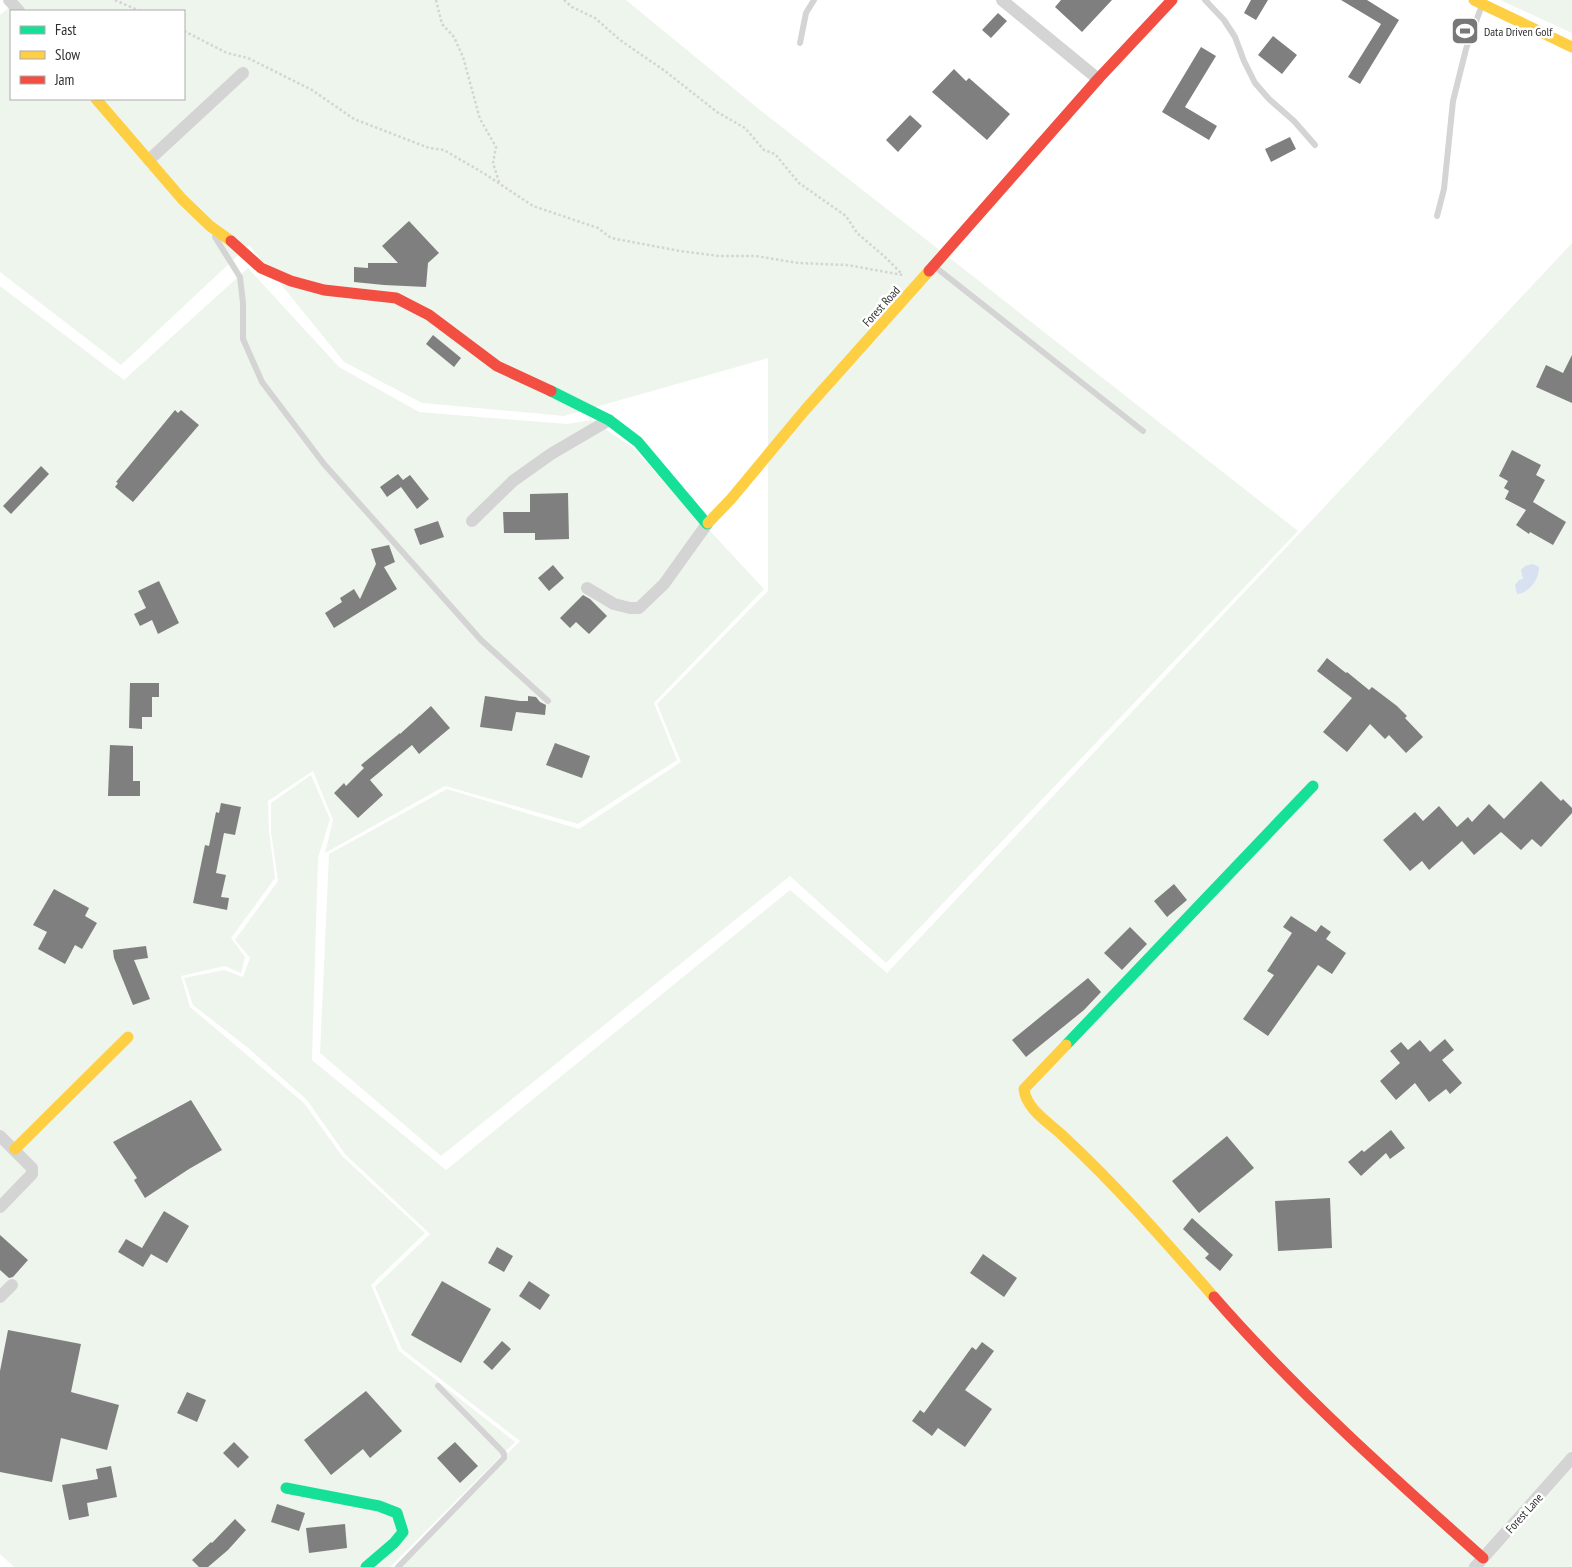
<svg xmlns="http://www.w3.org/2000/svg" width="1572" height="1567" viewBox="0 0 1572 1567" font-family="'PT Sans Narrow',sans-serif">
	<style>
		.green { fill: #eef5ec; fill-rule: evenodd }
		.water { fill: #d8e1f2 }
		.building { fill: #7f7f7f }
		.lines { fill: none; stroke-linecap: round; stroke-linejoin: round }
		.path { stroke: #d4d4d4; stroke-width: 2.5; stroke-dasharray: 2.5 2.5; stroke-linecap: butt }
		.lane { stroke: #d4d4d4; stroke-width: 6 }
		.street { stroke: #d4d4d4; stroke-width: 12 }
		.fast { stroke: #16e098; stroke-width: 11 }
		.slow { stroke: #ffcf43; stroke-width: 11 }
		.jam { stroke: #f24e42; stroke-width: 11 }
		.labels { text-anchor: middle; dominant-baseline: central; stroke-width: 5; stroke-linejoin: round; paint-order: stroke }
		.poi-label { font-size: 12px; fill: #2f2f2f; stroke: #fff; text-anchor: start }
		.street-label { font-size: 12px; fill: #2f2f2f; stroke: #fff }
	</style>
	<rect width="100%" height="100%" fill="#fff"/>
	<!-- green -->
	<path class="green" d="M 18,0 L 626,0 L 760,110 L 951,259 L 1298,531 L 886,963 L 790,876 L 441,1156 L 320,1053 L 329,854 L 447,789 L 579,829 L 681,762 L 657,704 L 768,591 L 768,358 L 564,416 L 422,403 L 344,362 L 249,245 L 121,365 L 0,272 L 0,15 ZM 11,11 L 184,11 L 184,99 L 11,99 Z
		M 1500,0 L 1572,0 L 1572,33 Z
		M 1572,243 L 1572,1567 L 395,1567 L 520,1441 L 402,1349 L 375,1287 L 430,1234 L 345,1154 L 307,1100 L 247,1047 L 193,1005 L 184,978 L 224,970 L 243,977 L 250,958 L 235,940 L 278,881 L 271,832 L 271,803 L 311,775 L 330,819 L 318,858 L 312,1060 L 446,1170 L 790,890 L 887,973 Z
		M 248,268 L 339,367 L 419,412 L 567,424 L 592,420 L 632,447 L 764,589 L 654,703 L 677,760 L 578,824 L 445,786 L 325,853 L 333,820 L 313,771 L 268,801 L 269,831 L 275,878 L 231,938 L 245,957 L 241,973 L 225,966 L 181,976 L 190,1007 L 304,1103 L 342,1156 L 425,1233 L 371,1285 L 399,1351 L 515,1442 L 390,1567 L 14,1567 L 0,1554 L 0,286 L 124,380 Z"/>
	<!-- water -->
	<path class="water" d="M 1533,564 L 1539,567 C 1539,580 1529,593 1517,594 L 1515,585 L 1519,580 L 1523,579 L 1521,570 L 1525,566 Z"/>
	<!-- building -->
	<path class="building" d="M 1061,0 L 1112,0 L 1082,32 L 1055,7 Z
		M 1251,0 L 1268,0 L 1256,20 L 1244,13 Z
		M 1341,0 L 1367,0 L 1399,20 L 1360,84 L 1348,77 L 1381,24 Z
		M 998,13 L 1007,21 L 991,38 L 982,30 Z
		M 1273,36 L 1297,55 L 1282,74 L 1258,55 Z
		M 1201,47 L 1216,56 L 1185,107 L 1217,126 L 1209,140 L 1162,112 Z
		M 954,69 L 966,81 L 969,78 L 1010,114 L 987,140 L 932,92 Z
		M 910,115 L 922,126 L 898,152 L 886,140 Z
		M 1290,137 L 1296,149 L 1271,162 L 1265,149 Z
		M 409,221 L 439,253 L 428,263 L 426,287 L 384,285 L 354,282 L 354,267 L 368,268 L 368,263 L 398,263 L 382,246 Z
		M 433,335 L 461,358 L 454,367 L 426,344 Z
		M 1572,355 L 1572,403 L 1536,387 L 1546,365 L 1563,373 Z
		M 175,410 L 178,413 L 181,410 L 199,425 L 133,502 L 115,487 L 118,483 L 116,482 Z
		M 1512,450 L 1541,465 L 1536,475 L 1545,480 L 1533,502 L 1566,522 L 1553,545 L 1530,532 L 1529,534 L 1516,525 L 1526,510 L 1505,499 L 1509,491 L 1504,488 L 1508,481 L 1499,476 Z
		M 41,466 L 49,474 L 11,514 L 3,506 Z
		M 398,474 L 403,480 L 410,475 L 429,499 L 417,509 L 401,487 L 387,497 L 380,487 Z
		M 568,493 L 569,539 L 535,540 L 535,533 L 504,533 L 503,512 L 530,512 L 530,494 Z
		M 438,521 L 444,537 L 420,545 L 414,529 Z
		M 389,545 L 395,562 L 384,567 L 397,589 L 334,628 L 325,613 L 342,602 L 340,598 L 354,589 L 360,599 L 376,564 L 371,549 Z
		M 553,565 L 564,578 L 549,591 L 538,578 Z
		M 159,581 L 179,623 L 158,634 L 152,620 L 140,626 L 134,614 L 146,608 L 138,591 Z
		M 583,595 L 590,599 L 607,616 L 589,634 L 576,622 L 570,628 L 560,618 Z
		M 1327,658 L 1346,673 L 1347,672 L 1369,690 L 1372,687 L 1397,706 L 1407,716 L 1405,718 L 1423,737 L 1406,753 L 1389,735 L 1385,739 L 1370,724 L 1347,752 L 1323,732 L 1352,698 L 1317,671 Z
		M 130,683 L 159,683 L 159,697 L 152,697 L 152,717 L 142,717 L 142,729 L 129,728 Z
		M 485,696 L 520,701 L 528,701 L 528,696 L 536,697 L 540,702 L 546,705 L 545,715 L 516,712 L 512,731 L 480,727 Z
		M 431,706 L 450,728 L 419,754 L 412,745 L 370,780 L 383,795 L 358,818 L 334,793 L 344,783 L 346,786 L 364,768 L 361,765 L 400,733 L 400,734 Z
		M 555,743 L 590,756 L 582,778 L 546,765 Z
		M 110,745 L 133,746 L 133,781 L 140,781 L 140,796 L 108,796 Z
		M 1541,781 L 1561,801 L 1563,799 L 1572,808 L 1572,813 L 1541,847 L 1532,839 L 1521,850 L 1501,832 L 1474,855 L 1462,841 L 1429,870 L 1422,861 L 1410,871 L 1383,840 L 1415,812 L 1423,821 L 1439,806 L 1457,827 L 1468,817 L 1472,822 L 1489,804 L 1504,819 Z
		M 221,803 L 241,807 L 235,835 L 224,833 L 216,873 L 226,875 L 221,897 L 229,898 L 227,910 L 193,903 L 205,845 L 209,846 L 216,812 L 219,813 Z
		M 1174,884 L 1187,900 L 1167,917 L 1154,901 Z
		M 54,889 L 89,908 L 85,916 L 97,923 L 82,949 L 75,945 L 65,964 L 38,949 L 47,932 L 33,925 Z
		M 1291,916 L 1316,932 L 1321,925 L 1331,932 L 1326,939 L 1346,953 L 1332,974 L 1318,965 L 1268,1036 L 1243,1019 L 1274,975 L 1267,971 L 1292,933 L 1283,927 Z
		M 1130,927 L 1147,944 L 1122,970 L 1104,953 Z
		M 146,946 L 148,958 L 134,960 L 150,999 L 133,1005 L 114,958 L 113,950 Z
		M 1088,978 L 1101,992 L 1084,1010 L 1026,1057 L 1012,1040 Z
		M 1445,1039 L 1454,1050 L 1442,1060 L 1462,1083 L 1450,1094 L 1446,1089 L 1429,1102 L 1415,1083 L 1396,1100 L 1380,1081 L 1400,1063 L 1390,1051 L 1401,1042 L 1408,1050 L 1420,1040 L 1430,1052 Z
		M 191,1100 L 222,1150 L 189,1169 L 145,1198 L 134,1180 L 137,1178 L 113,1142 Z
		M 1391,1130 L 1405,1148 L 1390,1159 L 1386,1153 L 1361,1176 L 1348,1162 L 1362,1150 L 1364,1152 Z
		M 1227,1136 L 1254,1168 L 1199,1213 L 1172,1181 Z
		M 1330,1198 L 1332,1248 L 1278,1251 L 1275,1201 Z
		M 164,1211 L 189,1226 L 167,1263 L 151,1254 L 143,1267 L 118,1252 L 126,1239 L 142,1248 Z
		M 1192,1218 L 1233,1255 L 1220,1271 L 1205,1258 L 1209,1254 L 1183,1229 Z
		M 0,1235 L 28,1260 L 13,1277 L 9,1278 L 0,1270 Z
		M 497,1247 L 513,1256 L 504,1272 L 488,1263 Z
		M 983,1254 L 1017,1278 L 1004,1297 L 970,1273 Z
		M 442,1281 L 491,1309 L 461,1363 L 411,1335 Z
		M 529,1281 L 550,1295 L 540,1310 L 519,1296 Z
		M 8,1330 L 81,1344 L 71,1392 L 119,1405 L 107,1450 L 61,1438 L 52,1482 L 0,1472 L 0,1371 Z
		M 502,1341 L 511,1349 L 492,1370 L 483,1362 Z
		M 982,1342 L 994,1351 L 965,1390 L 992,1409 L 965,1447 L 938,1428 L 932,1436 L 912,1421 L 920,1410 L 924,1413 L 972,1347 L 976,1350 Z
		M 366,1391 L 402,1431 L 370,1458 L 363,1449 L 331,1475 L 304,1440 Z
		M 187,1392 L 206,1400 L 197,1422 L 177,1413 Z
		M 234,1442 L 249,1457 L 238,1468 L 223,1453 Z
		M 455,1442 L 478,1466 L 460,1483 L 437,1458 Z
		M 111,1466 L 117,1497 L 87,1503 L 89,1516 L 69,1520 L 62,1485 L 98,1479 L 96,1469 Z
		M 277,1504 L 305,1513 L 299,1531 L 271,1522 Z
		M 235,1519 L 246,1530 L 228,1550 L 208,1567 L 199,1567 L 192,1560 L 211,1542 L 212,1543 Z
		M 345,1524 L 347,1548 L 309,1553 L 306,1528 Z"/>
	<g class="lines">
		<!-- path -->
		<path class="path" d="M 115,0 L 140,11
			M 436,0 L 442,24 L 454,37 L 463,57 L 480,119 L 496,147 L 493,163 L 499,182
			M 564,0 L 572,7 L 595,18 L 620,40 L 665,71 L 717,112 L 745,128 L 764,150 L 775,154 L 799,183 L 846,216 L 857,233 L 885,257 L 902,274
			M 184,31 L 227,53 L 248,58 L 312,90 L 354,119 L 429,148 L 444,150 L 485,174 L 533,206 L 598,228 L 611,238 L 680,251 L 719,256 L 756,256 L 798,263 L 847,265 L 903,275"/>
		<!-- lane -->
		<path class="lane" d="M 1205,0 L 1224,20 L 1235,37 L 1244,61 L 1255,83 L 1269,99 L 1294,121 L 1315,145
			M 800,43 L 806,13 L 814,0
			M 1437,216 L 1444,189 L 1453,101 L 1466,49 L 1482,5
			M 215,237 L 240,277 L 243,303 L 243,339 L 262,382 L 324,464 L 481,640 L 548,701
			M 934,266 L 1143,431
			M 398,1567 L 504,1458 L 504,1454 L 502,1451 L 438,1386"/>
		<!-- street -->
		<path class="street" d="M 9,0 L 19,11
			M 1002,0 L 1098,79
			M 149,160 L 243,73
			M 472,521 L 513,481 L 551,454 L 609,420
			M 587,588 L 614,604 L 630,608 L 639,608 L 664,584 L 707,524
			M 0,1136 L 32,1168 L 32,1174 L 0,1207
			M 0,1297 L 12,1285
			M 1475,1567 L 1572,1458"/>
		<!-- fast -->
		<path class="fast" d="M 551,391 L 609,420 L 638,442 L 707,524 L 708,523
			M 1066,1045 L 1313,786
			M 286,1488 L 379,1506 L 397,1513 L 403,1532 L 394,1543 L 366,1567"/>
		<!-- slow -->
		<path class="slow" d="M 1474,0 L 1572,47
			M 96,99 L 182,199 L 210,226 L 231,241
			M 708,523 L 731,499 L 805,410 L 929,271
			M 1066,1045 L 1024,1089 C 1026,1109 1048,1122 1062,1135 C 1117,1186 1165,1241 1214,1297
			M 15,1149 L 128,1037"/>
		<!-- jam -->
		<path class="jam" d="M 231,241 L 261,268 L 291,281 L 324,290 L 396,298 L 429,315 L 497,366 L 551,391
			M 929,271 L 1098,79 L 1172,0
			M 1214,1297 C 1296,1391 1390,1475 1483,1558"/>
	</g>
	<!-- icons -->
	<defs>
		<g id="stadium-square" transform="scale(1.4375)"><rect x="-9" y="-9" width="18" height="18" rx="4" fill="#787878" stroke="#fff"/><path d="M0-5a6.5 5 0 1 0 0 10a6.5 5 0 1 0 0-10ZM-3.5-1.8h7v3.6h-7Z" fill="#fff"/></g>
	</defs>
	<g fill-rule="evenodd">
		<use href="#stadium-square" x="1465" y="31"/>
	</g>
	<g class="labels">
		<!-- poi labels -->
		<g class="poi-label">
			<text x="1484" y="31">Data Driven Golf</text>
		</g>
		<!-- street labels -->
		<g class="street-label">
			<text transform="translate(881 306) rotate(-48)">Forest Road</text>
			<text transform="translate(1524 1513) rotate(-48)">Forest Lane</text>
		</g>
	</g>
	<!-- legend -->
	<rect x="10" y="10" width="175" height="90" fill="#ffffff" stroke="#acacac"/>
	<rect x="20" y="26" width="25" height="8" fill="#16e098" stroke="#acacac"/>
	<text x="55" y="35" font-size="15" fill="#2f2f2f">Fast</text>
	<rect x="20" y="51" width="25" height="8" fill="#ffcf43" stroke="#acacac"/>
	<text x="55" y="60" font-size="15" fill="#2f2f2f">Slow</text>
	<rect x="20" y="76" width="25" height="8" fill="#f24e42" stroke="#acacac"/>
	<text x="55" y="85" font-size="15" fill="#2f2f2f">Jam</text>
</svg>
